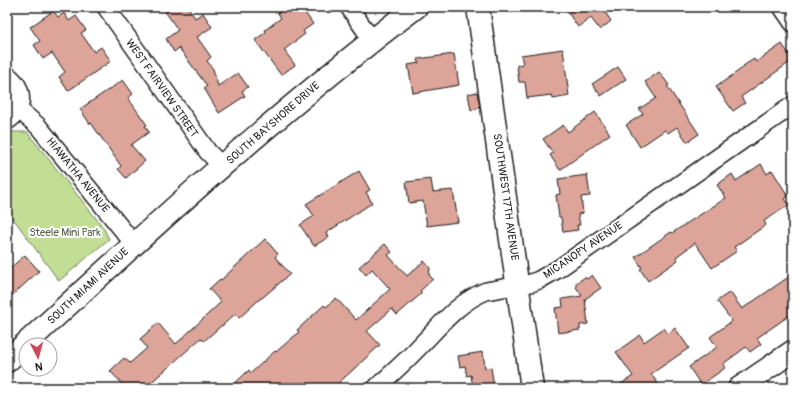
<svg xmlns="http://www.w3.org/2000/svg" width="800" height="395" viewBox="0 0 800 395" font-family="Pangolin,sans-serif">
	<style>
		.green { fill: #c2de95; stroke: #6f7d58 }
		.building { fill: #dda499; stroke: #1c1c1c }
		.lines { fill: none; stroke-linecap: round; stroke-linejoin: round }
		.minor-casing { stroke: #1c1c1c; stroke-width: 20 }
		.tertiary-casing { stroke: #1c1c1c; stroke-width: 24 }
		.secondary-casing { stroke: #1c1c1c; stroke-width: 25 }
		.minor { stroke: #fff; stroke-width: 17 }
		.tertiary { stroke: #fff; stroke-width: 21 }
		.secondary { stroke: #fff; stroke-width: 22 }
		.labels { text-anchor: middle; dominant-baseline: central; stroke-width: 4; stroke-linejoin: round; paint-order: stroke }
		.street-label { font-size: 11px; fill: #1c1c1c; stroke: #fff }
		.park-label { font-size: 11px; fill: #566046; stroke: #fff }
	</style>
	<rect width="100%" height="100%" fill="#fff"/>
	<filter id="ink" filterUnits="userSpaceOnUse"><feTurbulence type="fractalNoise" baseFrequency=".025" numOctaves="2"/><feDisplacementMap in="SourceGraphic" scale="8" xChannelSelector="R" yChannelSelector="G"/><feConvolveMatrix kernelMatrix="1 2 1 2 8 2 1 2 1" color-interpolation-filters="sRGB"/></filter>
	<g filter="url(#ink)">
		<!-- green -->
		<path class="green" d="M 7,132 L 27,132 L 103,227 L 109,239 L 59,281 L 7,210 Z"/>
		<!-- building -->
		<path class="building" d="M 162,7 L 188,7 L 195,18 L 203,13 L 212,27 L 197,37 L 211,57 L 207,61 L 213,69 L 218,86 L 238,73 L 248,87 L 242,91 L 245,96 L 219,113 L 204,88 L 207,86 L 179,48 L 174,52 L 166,39 L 178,30 Z
			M 287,7 L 301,7 L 313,24 L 303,31 L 305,34 L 284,50 L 295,65 L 281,75 L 255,40 L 266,32 L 265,30 L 281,18 L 278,13 Z
			M 564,7 L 606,7 L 603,9 L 611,21 L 600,30 L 591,18 L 578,27 Z
			M 53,11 L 58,17 L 64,13 L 69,21 L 76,16 L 86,30 L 81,33 L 94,52 L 101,47 L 111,61 L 68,91 L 59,77 L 65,72 L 52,53 L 43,59 L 34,45 L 40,41 L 30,27 Z
			M 782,44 L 793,60 L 741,97 L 745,103 L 733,111 L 716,87 L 744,67 L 743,66 L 754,59 L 756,62 Z
			M 563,49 L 569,96 L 553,99 L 552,95 L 527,98 L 525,82 L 519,82 L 517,65 L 523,64 L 521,55 Z
			M 454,54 L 459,85 L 413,93 L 408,65 L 419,63 L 418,59 Z
			M 618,67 L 626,79 L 601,96 L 592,84 Z
			M 659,72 L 669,85 L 667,86 L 699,134 L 687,142 L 677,127 L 668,133 L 665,130 L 640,147 L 626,125 L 643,114 L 639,109 L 656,98 L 645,82 Z
			M 123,80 L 133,94 L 128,98 L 147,125 L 145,126 L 149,132 L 131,145 L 145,161 L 126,178 L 118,169 L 121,166 L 91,123 L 90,124 L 80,109 Z
			M 477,92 L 480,108 L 471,110 L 468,94 Z
			M 595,112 L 610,134 L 560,170 L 550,155 L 553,153 L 543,139 L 563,125 L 568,132 Z
			M 761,164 L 767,174 L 772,170 L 788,196 L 785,199 L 789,205 L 764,221 L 766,225 L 734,247 L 737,251 L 712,268 L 695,243 L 676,257 L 678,260 L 648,281 L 640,269 L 642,268 L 635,257 L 671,232 L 672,233 L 726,198 L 717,185 L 732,174 L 736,181 Z
			M 359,171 L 370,190 L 366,192 L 372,203 L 326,233 L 329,237 L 314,246 L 300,225 L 314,216 L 306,204 Z
			M 587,175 L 590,196 L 581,197 L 583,213 L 578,214 L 580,225 L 577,225 L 578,230 L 563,232 L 561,217 L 559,217 L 556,195 L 560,194 L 558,179 Z
			M 431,179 L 433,192 L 453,190 L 458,222 L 427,226 L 423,201 L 409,203 L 406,182 Z
			M 265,239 L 278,254 L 275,257 L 290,274 L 262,298 L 261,298 L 239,318 L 235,314 L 222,326 L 222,325 L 204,341 L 201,338 L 145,388 L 126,388 L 110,371 L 124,358 L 130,363 L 147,348 L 140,339 L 158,323 L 176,344 L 221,302 L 209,289 L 220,279 L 221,280 Z
			M 385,244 L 392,252 L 388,255 L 407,276 L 424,261 L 430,268 L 429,275 L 433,279 L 420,291 L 422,293 L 397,315 L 392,309 L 367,331 L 380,345 L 355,368 L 333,388 L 230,388 L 249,370 L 251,373 L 275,351 L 276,352 L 299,332 L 297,330 L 324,305 L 326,307 L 336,298 L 356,320 L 390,289 L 372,269 L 366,275 L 359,267 Z
			M 25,255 L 39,271 L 7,300 L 7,271 Z
			M 793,274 L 793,313 L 757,338 L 761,344 L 750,352 L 746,347 L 723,364 L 725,368 L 701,385 L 689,367 L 717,347 L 710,337 L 732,321 L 717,301 L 730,292 L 742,309 Z
			M 592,275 L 601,288 L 585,299 L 588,324 L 580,325 L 580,330 L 558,333 L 555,308 L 563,307 L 562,299 L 582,296 L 576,287 L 577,286 L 575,284 L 585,277 L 587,279 Z
			M 664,328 L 668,334 L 675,328 L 689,348 L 651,374 L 661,388 L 615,388 L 633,376 L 616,352 L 640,335 L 644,342 Z
			M 483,352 L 485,368 L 491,367 L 494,388 L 473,388 L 471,375 L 467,376 L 465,366 L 460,367 L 458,356 Z"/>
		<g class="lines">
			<!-- minor casing -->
			<g class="minor-casing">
				<path id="minor" d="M 106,7 L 208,152 L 222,166
					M 349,7 L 372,40
					M 782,7 L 793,23
					M 7,75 C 24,87 26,110 7,121
					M 18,109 L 38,126 L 134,244
					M 376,388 C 390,375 405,362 418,348 C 439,327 458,302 486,291 L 531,283 L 539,280 L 558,269 L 793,105"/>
			</g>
			<!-- tertiary casing -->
			<g class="tertiary-casing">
				<path id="tertiary" d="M 739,388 L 793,351"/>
			</g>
			<!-- secondary casing -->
			<g class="secondary-casing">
				<path id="secondary" d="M 478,7 L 532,388
					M 7,361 C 139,239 272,116 416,7"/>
			</g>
			<!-- minor -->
			<use href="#minor" class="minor"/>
			<!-- tertiary -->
			<use href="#tertiary" class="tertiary"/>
			<!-- secondary -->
			<use href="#secondary" class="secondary"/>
		</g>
	</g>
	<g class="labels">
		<!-- street labels -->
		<g class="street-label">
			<text transform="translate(162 88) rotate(55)">WEST FAIRVIEW STREET</text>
			<text transform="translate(273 123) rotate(-41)">SOUTH BAYSHORE DRIVE</text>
			<text transform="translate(78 175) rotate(51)">HIAWATHA AVENUE</text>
			<text transform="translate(506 197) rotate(82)">SOUTHWEST 17TH AVENUE</text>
			<text transform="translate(583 250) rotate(-34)">MICANOPY AVENUE</text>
			<text transform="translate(88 286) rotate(-43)">SOUTH MIAMI AVENUE</text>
		</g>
		<!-- park labels -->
		<g class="park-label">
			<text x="65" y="232">Steele Mini Park</text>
		</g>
	</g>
	<!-- margin -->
	<rect width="800" height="395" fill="none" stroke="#fff" stroke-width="24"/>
	<rect x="12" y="12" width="776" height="371" fill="none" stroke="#1c1c1c" stroke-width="1.5" filter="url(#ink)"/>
	<!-- north arrow -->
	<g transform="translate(38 357) rotate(174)"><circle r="19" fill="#ffffff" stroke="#a4a4a4"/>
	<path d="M0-3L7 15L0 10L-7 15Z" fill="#d1495b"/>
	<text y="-6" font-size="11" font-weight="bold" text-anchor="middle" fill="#1c1c1c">N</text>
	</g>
</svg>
